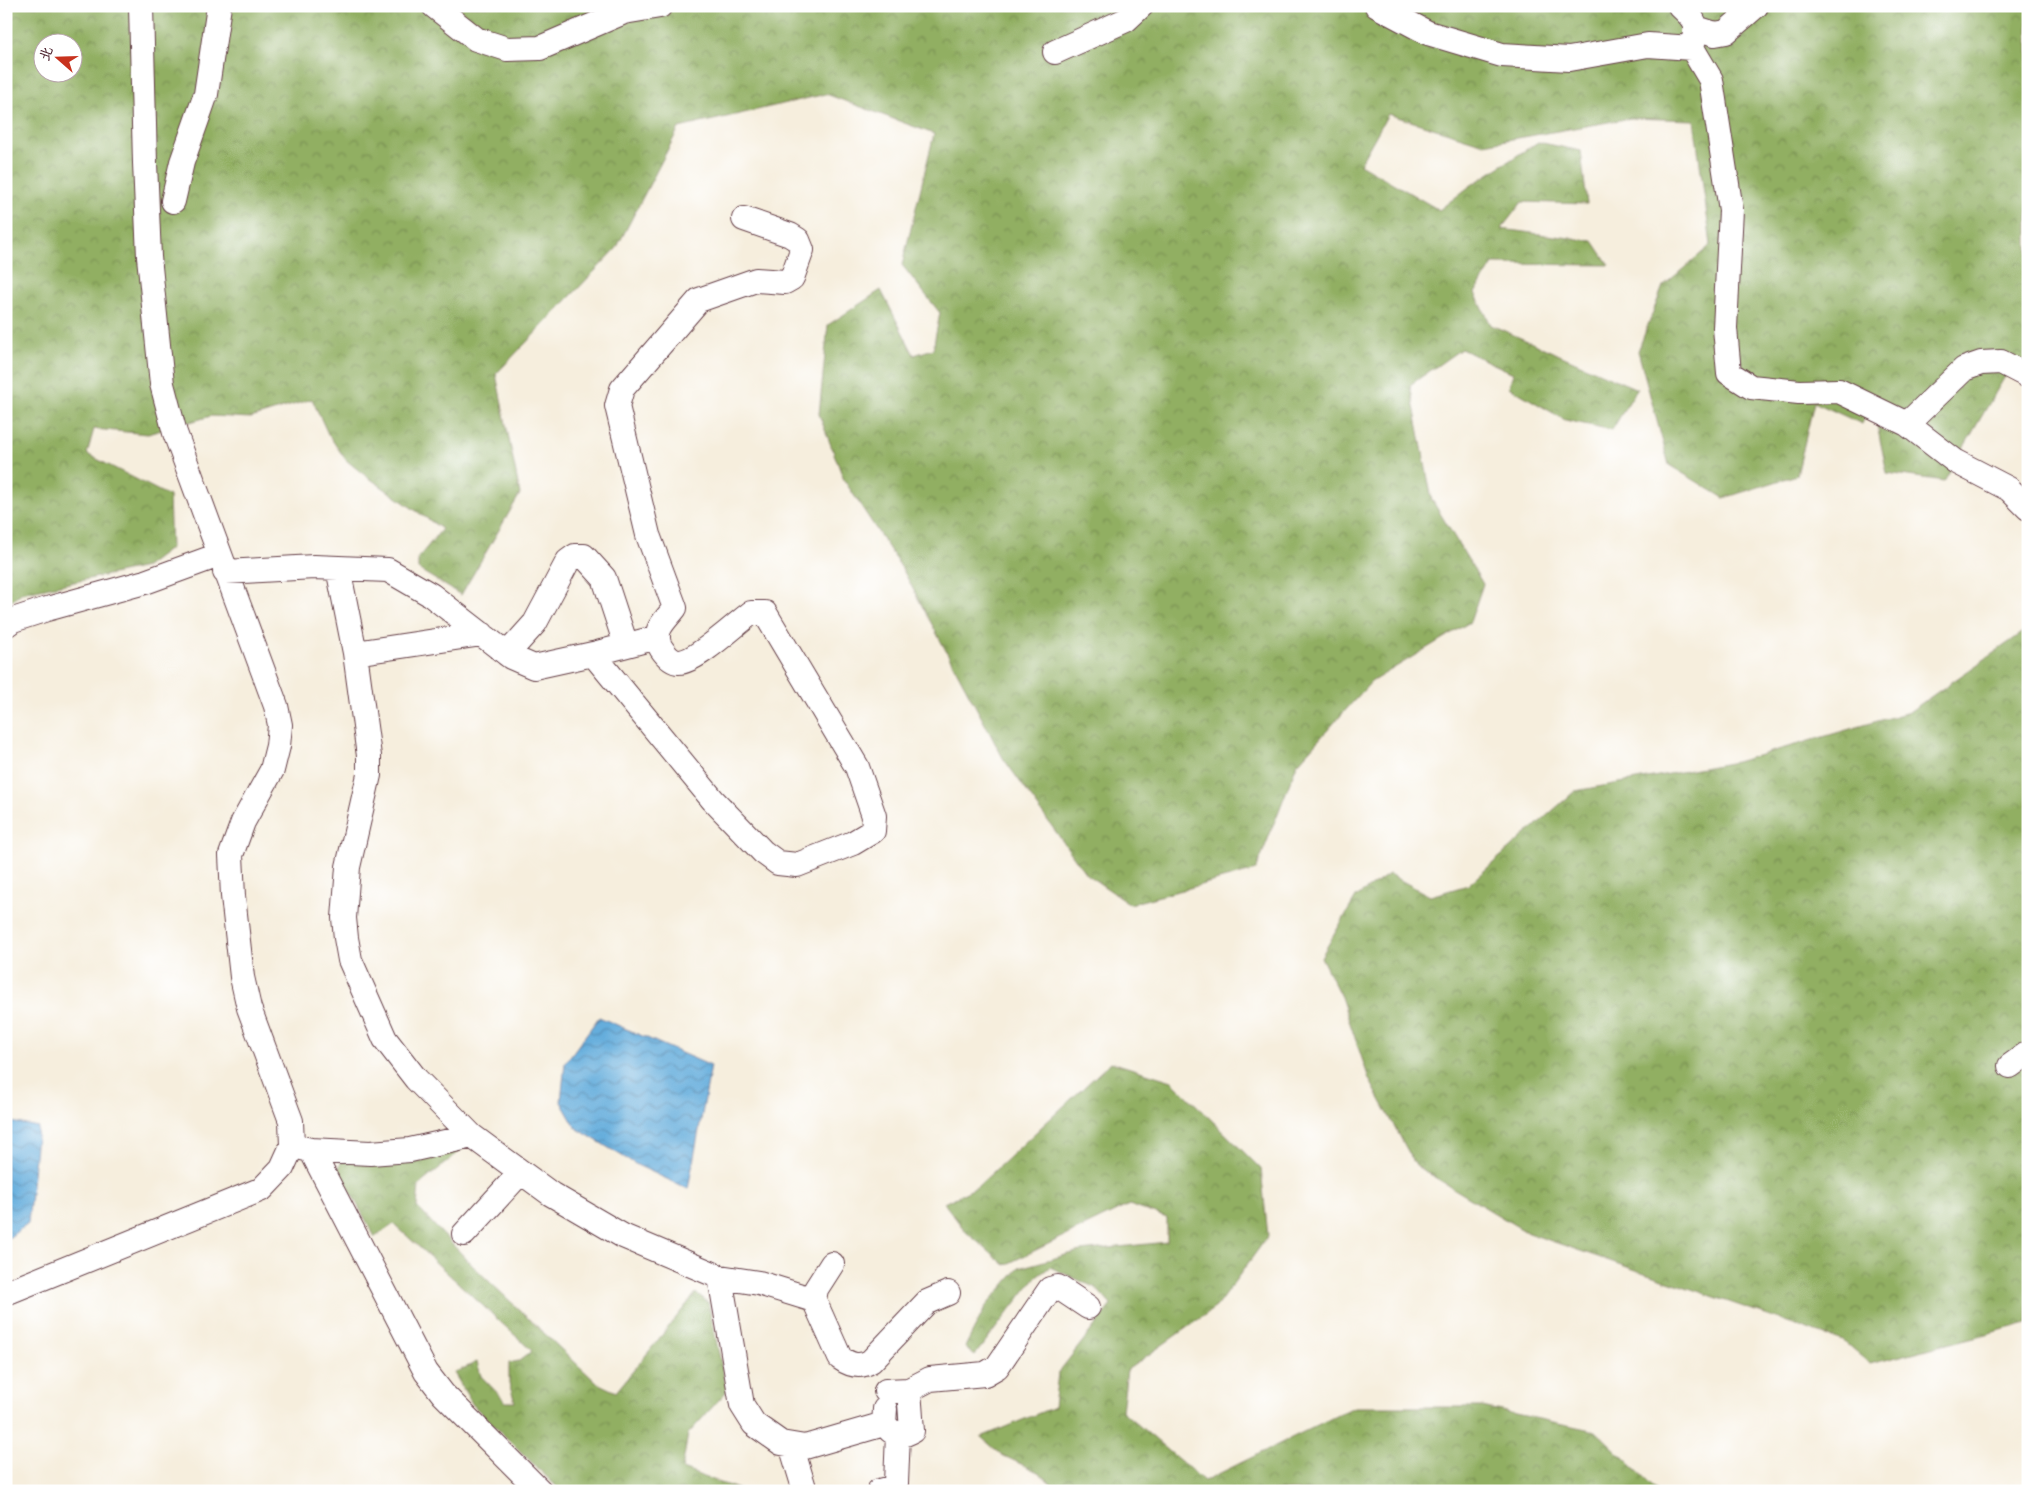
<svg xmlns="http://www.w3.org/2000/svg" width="2034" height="1497" viewBox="0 0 2034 1497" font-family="'Shantell Sans','LXGW WenKai TC',sans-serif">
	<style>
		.forest { fill: url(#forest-crowns); stroke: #6e6746; fill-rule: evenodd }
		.water { fill: url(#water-waves); stroke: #586684 }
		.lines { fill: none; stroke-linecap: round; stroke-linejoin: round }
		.minor-casing { stroke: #643e46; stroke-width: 26 }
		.minor { stroke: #fff; stroke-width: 24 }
	</style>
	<defs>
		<pattern id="forest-crowns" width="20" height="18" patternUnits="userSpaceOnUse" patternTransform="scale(1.25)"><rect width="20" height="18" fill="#91af62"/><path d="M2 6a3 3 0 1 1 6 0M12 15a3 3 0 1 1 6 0" fill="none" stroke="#788e51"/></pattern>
		<pattern id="water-waves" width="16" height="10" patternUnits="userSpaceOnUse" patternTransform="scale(1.25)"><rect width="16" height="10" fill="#65addc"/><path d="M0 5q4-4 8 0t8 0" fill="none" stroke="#558cb3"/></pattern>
	</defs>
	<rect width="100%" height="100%" fill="#fff"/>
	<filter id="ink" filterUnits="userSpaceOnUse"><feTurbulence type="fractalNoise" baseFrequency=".02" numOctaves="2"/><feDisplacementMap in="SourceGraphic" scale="10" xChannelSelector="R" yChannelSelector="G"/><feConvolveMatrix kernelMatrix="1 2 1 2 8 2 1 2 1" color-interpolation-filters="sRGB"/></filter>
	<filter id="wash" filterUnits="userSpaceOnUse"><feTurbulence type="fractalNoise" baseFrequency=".0096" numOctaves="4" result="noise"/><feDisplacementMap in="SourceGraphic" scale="20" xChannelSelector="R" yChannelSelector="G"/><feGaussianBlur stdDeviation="1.12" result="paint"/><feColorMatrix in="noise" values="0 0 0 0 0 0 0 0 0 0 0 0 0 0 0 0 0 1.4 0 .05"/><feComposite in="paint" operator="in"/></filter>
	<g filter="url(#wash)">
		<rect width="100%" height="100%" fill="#f6eedd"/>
		<!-- forest -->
		<path class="forest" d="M 6,6 L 2028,6 L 2028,372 L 2007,373 L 1944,481 L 1887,473 L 1872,401 L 1862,424 L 1814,402 L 1797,475 L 1724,498 L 1669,465 L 1638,351 L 1663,286 L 1711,245 L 1694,120 L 1631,118 L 1484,144 L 1388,114 L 1360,164 L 1439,210 L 1470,186 L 1538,142 L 1581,151 L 1587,204 L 1522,202 L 1501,229 L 1593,241 L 1609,265 L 1493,264 L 1475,293 L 1491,325 L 1637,389 L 1612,430 L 1565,420 L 1509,387 L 1513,373 L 1461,349 L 1410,385 L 1432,500 L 1483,584 L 1470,622 L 1371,682 L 1297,764 L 1256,870 L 1130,904 L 1086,874 L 1003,758 L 903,570 L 844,480 L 819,414 L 828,325 L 881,290 L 914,355 L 933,349 L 940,313 L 902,265 L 934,134 L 826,94 L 679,128 L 616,249 L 496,374 L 520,494 L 461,595 L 418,569 L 418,558 L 442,529 L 362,473 L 346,460 L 328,434 L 312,399 L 251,418 L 211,416 L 148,434 L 94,429 L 87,454 L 169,496 L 171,548 L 146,567 L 21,593 L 6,606 ZM 42,42 L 72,42 L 72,72 L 42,72 Z
			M 2028,629 L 2028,1323 L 1870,1364 L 1843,1341 L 1528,1233 L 1416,1166 L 1369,1079 L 1341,997 L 1321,957 L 1356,897 L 1389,874 L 1430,896 L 1468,885 L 1575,791 L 1736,762 L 1909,712 Z
			M 1111,1062 L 1172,1081 L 1261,1169 L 1268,1236 L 1216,1307 L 1127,1370 L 1122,1411 L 1204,1481 L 1354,1407 L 1482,1407 L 1596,1431 L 1658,1491 L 1052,1491 L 1054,1486 L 1038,1472 L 1002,1455 L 981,1437 L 1054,1407 L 1058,1373 L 1111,1305 L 1096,1288 L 1050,1267 L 1035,1278 L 975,1355 L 965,1347 L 986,1306 L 1019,1268 L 1080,1251 L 1167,1242 L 1167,1218 L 1129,1205 L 1005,1265 L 966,1232 L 944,1203 L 977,1187 Z
			M 466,1146 L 419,1185 L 417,1207 L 475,1268 L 597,1383 L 616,1392 L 696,1293 L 708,1302 L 727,1391 L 688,1434 L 682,1469 L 743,1491 L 561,1491 L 473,1405 L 454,1373 L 477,1362 L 481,1376 L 506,1402 L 515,1402 L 509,1384 L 509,1363 L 519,1361 L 532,1351 L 394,1224 L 375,1237 L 338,1169 L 342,1161 Z"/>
		<!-- water -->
		<path class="water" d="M 599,1017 L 711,1066 L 688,1189 L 637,1165 L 576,1128 L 561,1102 L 565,1063 Z
			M 6,1121 L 38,1127 L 28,1223 L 6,1240 Z"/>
	</g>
	<g filter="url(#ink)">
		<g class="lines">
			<!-- minor casing -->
			<g class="minor-casing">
				<path id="minor" d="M 434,6 L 476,39 L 507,49 L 540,48 L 624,12 L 660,6
					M 1377,6 L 1428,33 L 1502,55 L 1569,59 L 1648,45 L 1692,48 L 1711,80 L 1731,210 L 1725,328 L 1729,373 L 1751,387 L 1799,392 L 1839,391 L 1907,424 L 1955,461 L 2009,489 L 2028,508
					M 1680,6 C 1695,20 1698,23 1693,43
					M 1696,28 L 1715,34 L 1726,32 L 1756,6
					M 1055,52 L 1126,20 L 1141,6
					M 173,201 L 182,162 L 206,94 L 219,6
					M 1907,424 L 1964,369 L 1981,363 L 2001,362 L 2028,376
					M 338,568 L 355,653 L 369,756 L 369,775 L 348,867 L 344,918 L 346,938 L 350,960 L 385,1039 L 416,1079 L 472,1136 L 551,1194 L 623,1236 L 720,1277 L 742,1405 L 754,1424 L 781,1443 L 805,1447 L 884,1424
					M 225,572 L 314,567 L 388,570 L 431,595 L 511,657 L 534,667 L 593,654 L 658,637
					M 6,625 L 13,620 L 47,609 L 145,582 L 219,555
					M 355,653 L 482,634
					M 507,654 L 535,623 L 568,561 L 575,556 L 584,556 L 604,578 L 626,645
					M 593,654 L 713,800 L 763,852 L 778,863 L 797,865 L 853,843 L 873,831 L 874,816 L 857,767 L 765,613 L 751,613 C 736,624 696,662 679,662 C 671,662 665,654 661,648 C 651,631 665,621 675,608 L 648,535 L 617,406 L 622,389 L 699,300 L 756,280 L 785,282 L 792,278 L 802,250 L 798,240 L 790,235 L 744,219
					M 2010,1066 L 2028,1053
					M 292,1146 L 311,1150 L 426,1372 L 443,1394 L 540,1491
					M 311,1150 L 370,1153 L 410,1150 L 472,1136
					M 464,1234 L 521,1172
					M 832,1264 L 816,1289 L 814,1300 L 840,1358 C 850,1365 860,1368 871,1361 L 927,1302 L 948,1293
					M 720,1277 L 759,1283 L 814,1300
					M 6,1293 L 262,1189 L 282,1168 L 292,1146 L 291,1121 L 249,1008 L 242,977 L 233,896 L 231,855 L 243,822 L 272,770 L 278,746 L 280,725 L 276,706 L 175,433 L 162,384 L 149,257 L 145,163 L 141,6
					M 886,1391 L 909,1390 L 930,1379 L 985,1374 L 997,1367 L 1050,1289 L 1058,1287 L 1088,1307
					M 885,1409 L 884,1424 L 891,1431 L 903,1435 L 912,1431 L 909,1390
					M 791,1445 L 805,1491
					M 879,1491 L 890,1488 L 896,1483 L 898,1434"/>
			</g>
			<!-- minor -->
			<use href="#minor" class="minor"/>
		</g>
	</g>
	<!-- margin -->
	<rect width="2034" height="1497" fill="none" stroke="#fff" stroke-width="25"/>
	<!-- north arrow -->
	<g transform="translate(58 58) rotate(290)"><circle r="24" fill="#ffffff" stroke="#b7a5aa"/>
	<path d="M0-4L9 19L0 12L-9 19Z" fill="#c8321e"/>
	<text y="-8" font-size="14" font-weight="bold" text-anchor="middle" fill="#4a1f2b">北</text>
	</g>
</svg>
